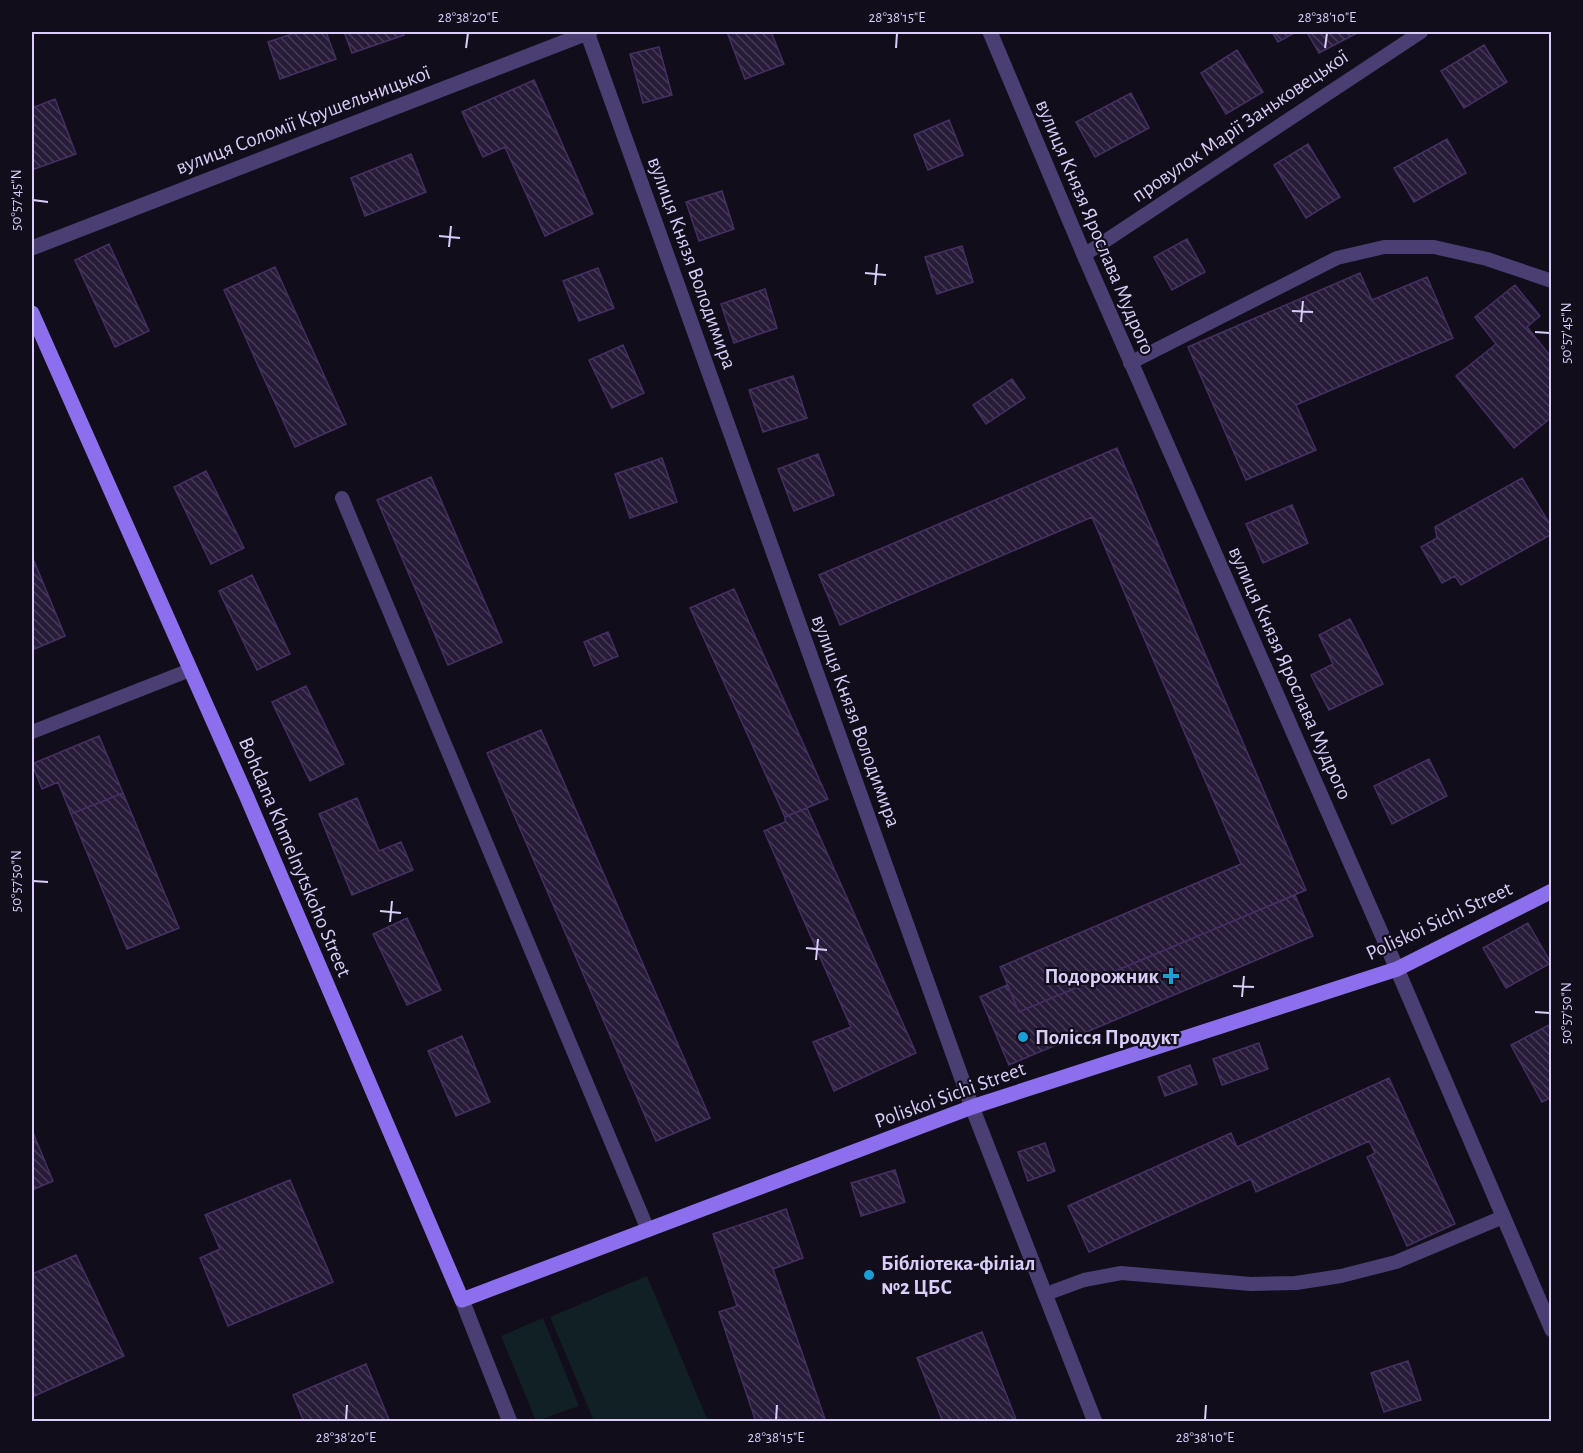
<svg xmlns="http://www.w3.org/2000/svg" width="1583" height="1453" viewBox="0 0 1583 1453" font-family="'Alegreya Sans',sans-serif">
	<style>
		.green { fill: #112023 }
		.building { fill: url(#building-back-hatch); stroke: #443062; stroke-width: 1.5 }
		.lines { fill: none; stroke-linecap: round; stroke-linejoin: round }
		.lane { stroke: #4b3e73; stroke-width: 14 }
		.street { stroke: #4b3e73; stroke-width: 15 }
		.secondary { stroke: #8c6fed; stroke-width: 15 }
		.ticks { fill: none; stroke: #dacdf9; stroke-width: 2 }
		.poi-dot { fill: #1b9ed6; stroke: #120d1a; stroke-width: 2 }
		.labels { text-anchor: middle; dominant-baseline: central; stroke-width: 4.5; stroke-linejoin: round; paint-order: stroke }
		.street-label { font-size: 21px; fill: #dacdf9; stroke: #120d1a }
		.poi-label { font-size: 21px; font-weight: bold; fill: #dacdf9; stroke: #120d1a; text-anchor: start }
		.neatline { fill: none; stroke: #dacdf9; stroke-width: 2 }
		.ticks-label { font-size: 15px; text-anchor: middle; fill: #dacdf9 }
	</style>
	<defs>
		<pattern id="building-back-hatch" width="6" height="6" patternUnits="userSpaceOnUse" patternTransform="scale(1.5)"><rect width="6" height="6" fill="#271b39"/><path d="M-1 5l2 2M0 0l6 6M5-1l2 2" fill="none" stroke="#463b56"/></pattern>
	</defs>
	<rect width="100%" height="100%" fill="#120d1a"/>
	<!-- green -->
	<path class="green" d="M 647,1276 L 708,1421 L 594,1421 L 550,1317 Z
		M 543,1318 L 579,1406 L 536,1421 L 501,1336 Z"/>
	<!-- building -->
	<path class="building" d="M 298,32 L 326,32 L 336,59 L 280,79 L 268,42 Z
		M 344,32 L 402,32 L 404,35 L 352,53 Z
		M 727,32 L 771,32 L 784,64 L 745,79 Z
		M 1272,32 L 1296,32 L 1278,42 Z
		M 1307,32 L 1359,32 L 1319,53 Z
		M 1484,45 L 1507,82 L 1464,108 L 1441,71 Z
		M 659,47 L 672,95 L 643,103 L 630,54 Z
		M 1237,50 L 1263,92 L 1226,114 L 1201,73 Z
		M 534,80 L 593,214 L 545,236 L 505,147 L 483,157 L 462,112 Z
		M 1131,93 L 1149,128 L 1095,157 L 1076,122 Z
		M 55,99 L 76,154 L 32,170 L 32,108 Z
		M 949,120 L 963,155 L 928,170 L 914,135 Z
		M 1447,139 L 1466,173 L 1414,202 L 1394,168 Z
		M 1308,144 L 1340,197 L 1306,218 L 1274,165 Z
		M 411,154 L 426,192 L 365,216 L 351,178 Z
		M 722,191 L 734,229 L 699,241 L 686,202 Z
		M 1187,239 L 1205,272 L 1172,290 L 1154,257 Z
		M 109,244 L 149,331 L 115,347 L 75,260 Z
		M 962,246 L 973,282 L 937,294 L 925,257 Z
		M 275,267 L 346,424 L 295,447 L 224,290 Z
		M 598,268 L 614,308 L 579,321 L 563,281 Z
		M 1360,273 L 1372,300 L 1427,277 L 1453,338 L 1296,405 L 1316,450 L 1246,480 L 1188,347 Z
		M 1515,285 L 1540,316 L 1527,327 L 1552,358 L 1552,417 L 1514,448 L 1456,376 L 1496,344 L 1475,317 Z
		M 765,289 L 777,328 L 734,343 L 721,304 Z
		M 623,345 L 644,393 L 612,408 L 589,360 Z
		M 793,376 L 807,418 L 763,432 L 749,390 Z
		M 1012,379 L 1025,398 L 986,424 L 973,405 Z
		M 1117,448 L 1306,890 L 1019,1012 L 1000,967 L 1241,864 L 1092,517 L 840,625 L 819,575 Z
		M 818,454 L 834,495 L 794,511 L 778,469 Z
		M 662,458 L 677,502 L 630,518 L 615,474 Z
		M 206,471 L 244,548 L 211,564 L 174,487 Z
		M 431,477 L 502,642 L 448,665 L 377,500 Z
		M 1522,478 L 1552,528 L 1552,534 L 1461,585 L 1455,576 L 1442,583 L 1421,547 L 1437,538 L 1435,527 Z
		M 1292,505 L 1308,543 L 1263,563 L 1246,524 Z
		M 32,556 L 65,636 L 32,650 Z
		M 252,575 L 290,654 L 257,670 L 219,591 Z
		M 734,589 L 828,799 L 785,817 L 690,608 Z
		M 1350,619 L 1383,684 L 1329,710 L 1311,675 L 1333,664 L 1319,635 Z
		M 608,632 L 618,656 L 594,666 L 584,642 Z
		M 306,686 L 344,764 L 310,781 L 272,702 Z
		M 541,730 L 710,1118 L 656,1141 L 487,753 Z
		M 99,736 L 123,793 L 71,814 L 58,782 L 42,789 L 32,764 Z
		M 1429,759 L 1447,796 L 1392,824 L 1374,786 Z
		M 123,793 L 179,928 L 127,949 L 71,814 Z
		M 357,798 L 379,851 L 401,842 L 413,870 L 352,895 L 319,814 Z
		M 807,808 L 916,1053 L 834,1091 L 813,1042 L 851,1027 L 764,831 L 785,822 L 785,817 Z
		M 1295,895 L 1313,936 L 1009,1065 L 980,997 L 1007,985 L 1019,1012 Z
		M 407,918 L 441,990 L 407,1005 L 373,934 Z
		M 1528,923 L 1551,963 L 1506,988 L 1483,948 Z
		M 1549,1025 L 1552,1030 L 1552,1097 L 1542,1102 L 1511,1045 Z
		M 462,1036 L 490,1102 L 456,1116 L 428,1051 Z
		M 1259,1043 L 1268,1069 L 1222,1085 L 1213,1059 Z
		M 1190,1065 L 1197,1084 L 1165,1096 L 1158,1077 Z
		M 1389,1078 L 1455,1224 L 1407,1246 L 1367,1157 L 1375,1153 L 1369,1141 L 1256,1192 L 1251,1179 L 1089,1252 L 1068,1206 L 1231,1133 L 1237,1147 Z
		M 32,1130 L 53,1181 L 32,1190 Z
		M 1045,1143 L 1055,1171 L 1028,1181 L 1018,1152 Z
		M 895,1170 L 905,1202 L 861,1216 L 851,1183 Z
		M 290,1180 L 333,1282 L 228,1326 L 200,1258 L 220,1249 L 205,1215 Z
		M 786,1209 L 803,1258 L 773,1269 L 826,1422 L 756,1422 L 719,1312 L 737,1306 L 713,1234 Z
		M 76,1255 L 124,1356 L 32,1397 L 32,1274 Z
		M 982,1332 L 1017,1422 L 943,1422 L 917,1358 Z
		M 1408,1361 L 1421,1400 L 1384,1412 L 1371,1373 Z
		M 366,1364 L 390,1422 L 304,1422 L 293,1395 Z"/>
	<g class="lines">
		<!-- lane -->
		<path class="lane" d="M 1084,255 L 1421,32
			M 1130,363 L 1337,258 L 1384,247 L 1434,247 L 1487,259 L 1552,281
			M 342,498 L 648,1230
			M 32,732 L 190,670
			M 1046,1294 L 1084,1280 L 1121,1273 L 1251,1284 L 1296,1283 L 1341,1276 L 1396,1262 L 1503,1217"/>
		<!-- street -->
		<path class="street" d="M 587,32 L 972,1107 L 1095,1422
			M 990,32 L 1084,255 L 1397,969 L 1552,1330
			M 32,248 L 590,32
			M 462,1300 L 510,1422"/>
		<!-- secondary -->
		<path class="secondary" d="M 32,313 L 246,795 L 462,1300 L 972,1107 L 1397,969 L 1552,891"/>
	</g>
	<!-- ticks -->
	<path class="ticks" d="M 466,48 L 468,33M 896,48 L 897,33M 1325,48 L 1327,33M 33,200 L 48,202M 439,236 L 460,238M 449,247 L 451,226M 865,273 L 886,275M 875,285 L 877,264M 1292,311 L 1313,312M 1301,322 L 1303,301M 1535,332 L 1550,333M 33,881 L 48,882M 380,911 L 401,913M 390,922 L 392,901M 806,948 L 827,950M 816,960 L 818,939M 1233,986 L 1254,987M 1242,997 L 1244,976M 1535,1012 L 1550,1013M 346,1420 L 347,1405M 776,1420 L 777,1405M 1205,1420 L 1206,1405"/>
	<!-- markers -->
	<g class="poi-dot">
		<path d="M1168 967h6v6h6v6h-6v6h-6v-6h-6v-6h6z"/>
		<circle cx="1023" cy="1037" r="6"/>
		<circle cx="869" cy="1275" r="6"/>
	</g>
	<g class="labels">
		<!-- street labels -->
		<g class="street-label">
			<text transform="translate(303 120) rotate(-21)">вулиця Соломії Крушельницької</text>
			<text transform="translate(1240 126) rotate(-34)">провулок Марії Заньковецької</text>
			<text transform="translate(1095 227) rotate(67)">вулиця Князя Ярослава Мудрого</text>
			<text transform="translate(692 263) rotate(70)">вулиця Князя Володимира</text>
			<text transform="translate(1290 673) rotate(66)">вулиця Князя Ярослава Мудрого</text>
			<text transform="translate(856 721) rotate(70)">вулиця Князя Володимира</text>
			<text transform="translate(295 857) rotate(67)">Bohdana Khmelnytskoho Street</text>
			<text transform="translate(1439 921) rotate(-25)">Poliskoi Sichi Street</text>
			<text transform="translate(950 1095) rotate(-20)">Poliskoi Sichi Street</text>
		</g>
		<!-- poi labels -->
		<g class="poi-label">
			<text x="1159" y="976" text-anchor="end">Подорожник</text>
			<text x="1035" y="1037">Полісся Продукт</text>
			<text x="881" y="1263">Бібліотека-філіал<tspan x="881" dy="24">№2 ЦБС</tspan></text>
		</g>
	</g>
	<!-- border -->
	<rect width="1583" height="1453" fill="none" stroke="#120d1a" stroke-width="66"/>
	<rect x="33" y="33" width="1517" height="1387" class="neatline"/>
	<g class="ticks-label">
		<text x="468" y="22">28°38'20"E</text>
		<text x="897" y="22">28°38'15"E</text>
		<text x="1327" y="22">28°38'10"E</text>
		<text transform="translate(16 200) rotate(-90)" y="5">50°57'45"N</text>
		<text transform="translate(1566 333) rotate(-90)" y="5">50°57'45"N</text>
		<text transform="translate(16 881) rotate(-90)" y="5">50°57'50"N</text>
		<text transform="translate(1566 1013) rotate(-90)" y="5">50°57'50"N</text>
		<text x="346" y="1442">28°38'20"E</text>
		<text x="776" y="1442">28°38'15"E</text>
		<text x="1205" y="1442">28°38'10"E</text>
	</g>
</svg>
